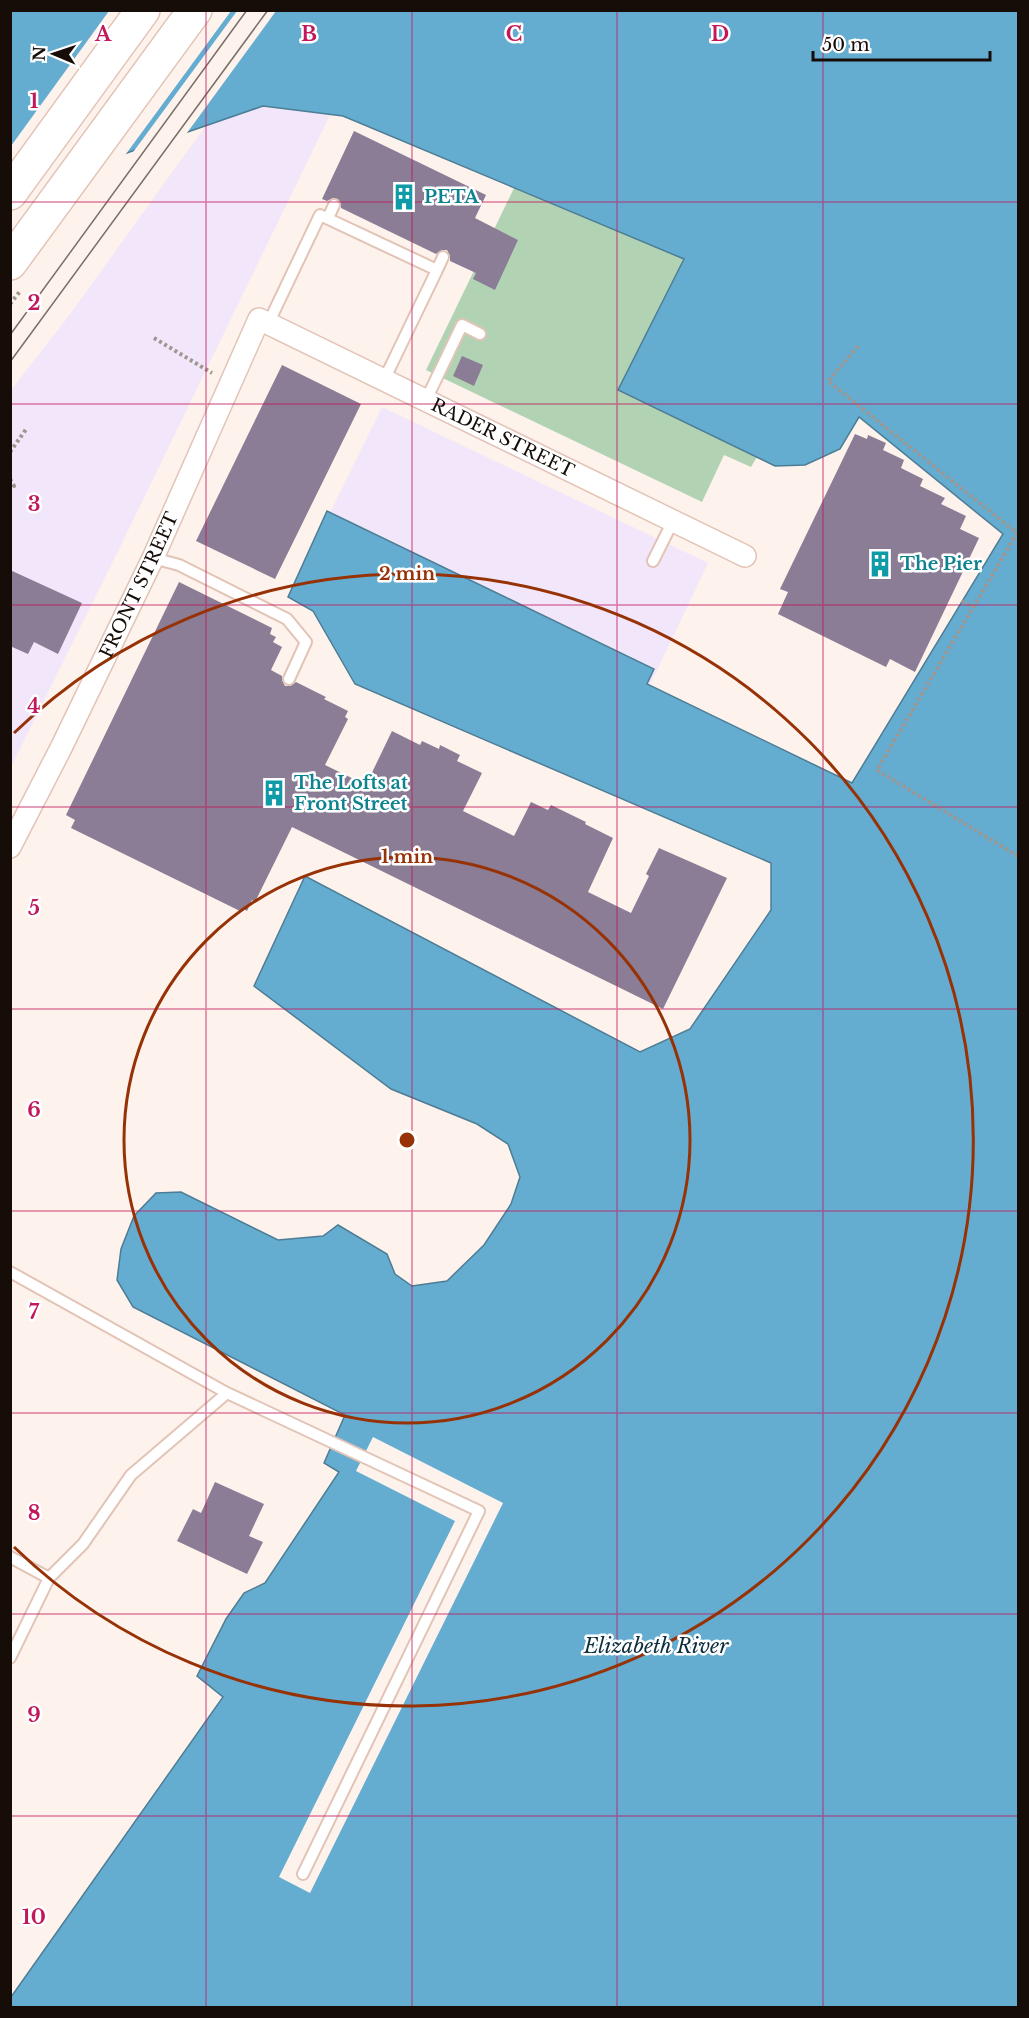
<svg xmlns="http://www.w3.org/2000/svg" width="1029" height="2018" viewBox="0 0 1029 2018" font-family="'Libre Baskerville',serif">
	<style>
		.commercial { fill: #f2e6fa }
		.green { fill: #b2d3b3 }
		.water { fill: #64add1; stroke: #4d7d95; stroke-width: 1.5 }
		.pier { fill: #fef2ec }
		.building { fill: #8a7d95 }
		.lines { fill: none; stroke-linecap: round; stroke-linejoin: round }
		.service-casing { stroke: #e2c4b6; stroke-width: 14 }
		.minor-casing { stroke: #e2c4b6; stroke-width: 24 }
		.primary-casing { stroke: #e2c4b6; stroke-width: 36 }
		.path { stroke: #a09690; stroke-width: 4; stroke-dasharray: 3 3; stroke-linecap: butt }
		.service { stroke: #fff; stroke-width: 10 }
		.minor { stroke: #fff; stroke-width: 21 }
		.primary { stroke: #fff; stroke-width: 33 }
		.tram { stroke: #796f69; stroke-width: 1.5 }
		.grid { fill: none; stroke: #c2185b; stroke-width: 1.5; stroke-opacity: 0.55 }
		.ring { fill: none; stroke: #973206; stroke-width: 3 }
		.labels { text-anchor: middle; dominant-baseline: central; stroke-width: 5; stroke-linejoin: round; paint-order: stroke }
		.culture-label { font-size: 18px; font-weight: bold; fill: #0d838f; stroke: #fff; text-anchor: start }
		.street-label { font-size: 18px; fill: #160d08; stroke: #fff }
		.water-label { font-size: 20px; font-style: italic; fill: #0c2e3e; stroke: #fff }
		.grid-label { font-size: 20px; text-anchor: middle; font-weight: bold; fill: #c2185b; stroke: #fff; stroke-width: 5; stroke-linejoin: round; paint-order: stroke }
		.centre { fill: #973206; stroke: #fff; stroke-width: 3 }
		.ring-label { font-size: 18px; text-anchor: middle; font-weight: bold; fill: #973206; stroke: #fff; stroke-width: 5; stroke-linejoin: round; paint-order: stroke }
	</style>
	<rect width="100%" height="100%" fill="#fef2ec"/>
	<!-- commercial -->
	<path class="commercial" d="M 263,106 L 330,115 L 122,543 L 11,767 L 11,390 L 65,321 L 207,124 Z
		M 382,407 L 708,563 L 650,685 L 322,529 Z"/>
	<!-- green -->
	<path class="green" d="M 514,188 L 684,259 L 618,390 L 757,457 L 751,467 L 724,455 L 702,502 L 426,370 Z"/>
	<!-- water -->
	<path class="water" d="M 11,11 L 1018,11 L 1018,2007 L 11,2008 L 11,1997 L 223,1697 L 197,1676 L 226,1619 L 244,1593 L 265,1583 L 339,1472 L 324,1463 L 345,1415 L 133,1307 L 117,1280 L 121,1249 L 134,1216 L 156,1193 L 181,1192 L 278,1240 L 323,1236 L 338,1225 L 387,1254 L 395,1274 L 412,1286 L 447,1281 L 484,1245 L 511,1204 L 520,1177 L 508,1144 L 477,1124 L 391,1089 L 254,986 L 305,876 L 640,1052 L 690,1029 L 771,910 L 771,863 L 355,684 L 313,611 L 288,597 L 327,511 L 654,669 L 647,684 L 852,783 L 1003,534 L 859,417 L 840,449 L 805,465 L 775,466 L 618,390 L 684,259 L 343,116 L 263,106 L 11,193 Z"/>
	<!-- pier -->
	<path class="pier" d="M 109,11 L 231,11 L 123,158 L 10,196 L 11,146 Z
		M 237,11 L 276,11 L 184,137 L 131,155 Z
		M 373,1437 L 503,1503 L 310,1893 L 279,1877 L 455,1521 L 356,1471 Z"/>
	<!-- building -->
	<path class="building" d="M 354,131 L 486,195 L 475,218 L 518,240 L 495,290 L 473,279 L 476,273 L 450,261 L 450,256 L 447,250 L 442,250 L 436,254 L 341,208 L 341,204 L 338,199 L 333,198 L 327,201 L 322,199 Z
		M 462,356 L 483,365 L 474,386 L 453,376 Z
		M 282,365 L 361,404 L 275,579 L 196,541 Z
		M 855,434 L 867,439 L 868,435 L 886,443 L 883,450 L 904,460 L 901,468 L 923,479 L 920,486 L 945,498 L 941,504 L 966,516 L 960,529 L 979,538 L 915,672 L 890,659 L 886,667 L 778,614 L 788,592 L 780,589 Z
		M 10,570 L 82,603 L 58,654 L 34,642 L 28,654 L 10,646 Z
		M 179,582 L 272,628 L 270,634 L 276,637 L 273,642 L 282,647 L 271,670 L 282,676 L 282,680 L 285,686 L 290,686 L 296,682 L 326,697 L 324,699 L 348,711 L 345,717 L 348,719 L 325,765 L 366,785 L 392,731 L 420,745 L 422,741 L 439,749 L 440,745 L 460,755 L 457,761 L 482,773 L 463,811 L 514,836 L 531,802 L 548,810 L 551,805 L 586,822 L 585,824 L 613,838 L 588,892 L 631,913 L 649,876 L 646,874 L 659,848 L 727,878 L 663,1009 L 292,827 L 255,902 L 252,900 L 247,911 L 244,909 L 242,912 L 71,828 L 75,820 L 66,815 Z
		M 215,1482 L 264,1504 L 249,1536 L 263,1542 L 247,1574 L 177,1541 L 193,1509 L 201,1513 Z"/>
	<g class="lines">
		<!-- service casing -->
		<g class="service-casing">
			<path id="service" d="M 328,218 L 334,205
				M 437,270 L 443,257
				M 268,324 L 320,215 L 437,270 L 384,380
				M 426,400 L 462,325 L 480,334
				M 153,558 L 179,565 L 287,619 L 306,642 L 289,679
				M 653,561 L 673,521
				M 10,1272 L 227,1393 L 479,1511 L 303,1874
				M 10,1557 L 49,1578 L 10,1658
				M 49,1578 L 83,1544 L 131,1475 L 227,1393"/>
		</g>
		<!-- minor casing -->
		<g class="minor-casing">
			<g id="minor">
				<path id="s1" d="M 10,847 L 61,748 L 153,558 L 259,319 L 745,556"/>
			</g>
		</g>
		<!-- primary casing -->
		<g class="primary-casing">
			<path id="primary" d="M 10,193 L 143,10
				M 10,263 L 195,10"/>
		</g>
		<!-- path -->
		<path class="path" d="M 10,304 L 21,290
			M 154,338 L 212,373
			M 858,346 L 828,381 L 1017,533 L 877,770 L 1016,855 L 1018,851
			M 10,452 L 27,428
			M 10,479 L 14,486 L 10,486
			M 962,601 L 973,607"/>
		<!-- service -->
		<use href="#service" class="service"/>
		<!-- minor -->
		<use href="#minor" class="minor"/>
		<!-- primary -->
		<use href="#primary" class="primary"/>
		<!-- tram -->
		<path class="tram" d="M 10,335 L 247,10
			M 10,362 L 268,10"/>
	</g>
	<!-- grid -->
	<path class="grid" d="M 206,10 L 206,2008M 412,10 L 412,2008M 617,10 L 617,2008M 823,10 L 823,2008M 10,202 L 1018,202M 10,404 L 1018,404M 10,605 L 1018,605M 10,807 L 1018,807M 10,1009 L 1018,1009M 10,1211 L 1018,1211M 10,1413 L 1018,1413M 10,1614 L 1018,1614M 10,1816 L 1018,1816"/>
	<!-- distance rings -->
	<g class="ring">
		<circle cx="407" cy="1140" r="283"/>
		<path d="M14 733A566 566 0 1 1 14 1547"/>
	</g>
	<!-- icons -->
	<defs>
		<g id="building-bare" transform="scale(2.07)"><path d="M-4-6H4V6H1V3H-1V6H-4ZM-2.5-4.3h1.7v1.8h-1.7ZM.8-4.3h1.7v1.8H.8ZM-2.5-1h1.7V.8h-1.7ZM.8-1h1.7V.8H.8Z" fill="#0f9aa8" stroke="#fff" stroke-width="2.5" paint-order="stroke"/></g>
	</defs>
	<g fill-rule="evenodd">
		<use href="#building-bare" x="404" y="197"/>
		<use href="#building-bare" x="880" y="564"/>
		<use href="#building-bare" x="274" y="793"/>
	</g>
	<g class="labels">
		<!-- culture labels -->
		<g class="culture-label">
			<text x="424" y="197">PETA</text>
			<text x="900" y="564">The Pier</text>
			<text x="294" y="783">The Lofts at<tspan x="294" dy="21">Front Street</tspan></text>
		</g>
		<!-- street labels -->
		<g class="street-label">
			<text stroke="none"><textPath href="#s1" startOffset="855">RADER STREET</textPath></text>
			<text stroke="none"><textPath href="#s1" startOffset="292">FRONT STREET</textPath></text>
		</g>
		<!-- water labels -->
		<g class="water-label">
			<text x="656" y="1646">Elizabeth River</text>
		</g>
	</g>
	<g class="grid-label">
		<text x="103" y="41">A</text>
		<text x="309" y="41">B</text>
		<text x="514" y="41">C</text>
		<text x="720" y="41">D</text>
		<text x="34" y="108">1</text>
		<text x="34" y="310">2</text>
		<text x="34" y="511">3</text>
		<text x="34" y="713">4</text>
		<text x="34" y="915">5</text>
		<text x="34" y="1117">6</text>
		<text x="34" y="1319">7</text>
		<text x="34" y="1520">8</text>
		<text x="34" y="1722">9</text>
		<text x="34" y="1924">10</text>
	</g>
	<circle cx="407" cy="1140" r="9" class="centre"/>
	<g class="ring-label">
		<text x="407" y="580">2 min</text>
		<text x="407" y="863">1 min</text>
	</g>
	<!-- border -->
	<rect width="1029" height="2018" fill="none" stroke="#160d08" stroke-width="24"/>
	<!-- north arrow -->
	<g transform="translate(54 54) rotate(272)" stroke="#ffffff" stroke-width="4.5" paint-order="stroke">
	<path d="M0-4.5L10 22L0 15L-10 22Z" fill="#160d08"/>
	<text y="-9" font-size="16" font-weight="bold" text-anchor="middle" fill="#160d08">N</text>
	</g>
	<!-- scale -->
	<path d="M813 51v9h177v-9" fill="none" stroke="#160d08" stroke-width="3"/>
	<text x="822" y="51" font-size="18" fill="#160d08" stroke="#ffffff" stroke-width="4.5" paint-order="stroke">50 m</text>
</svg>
